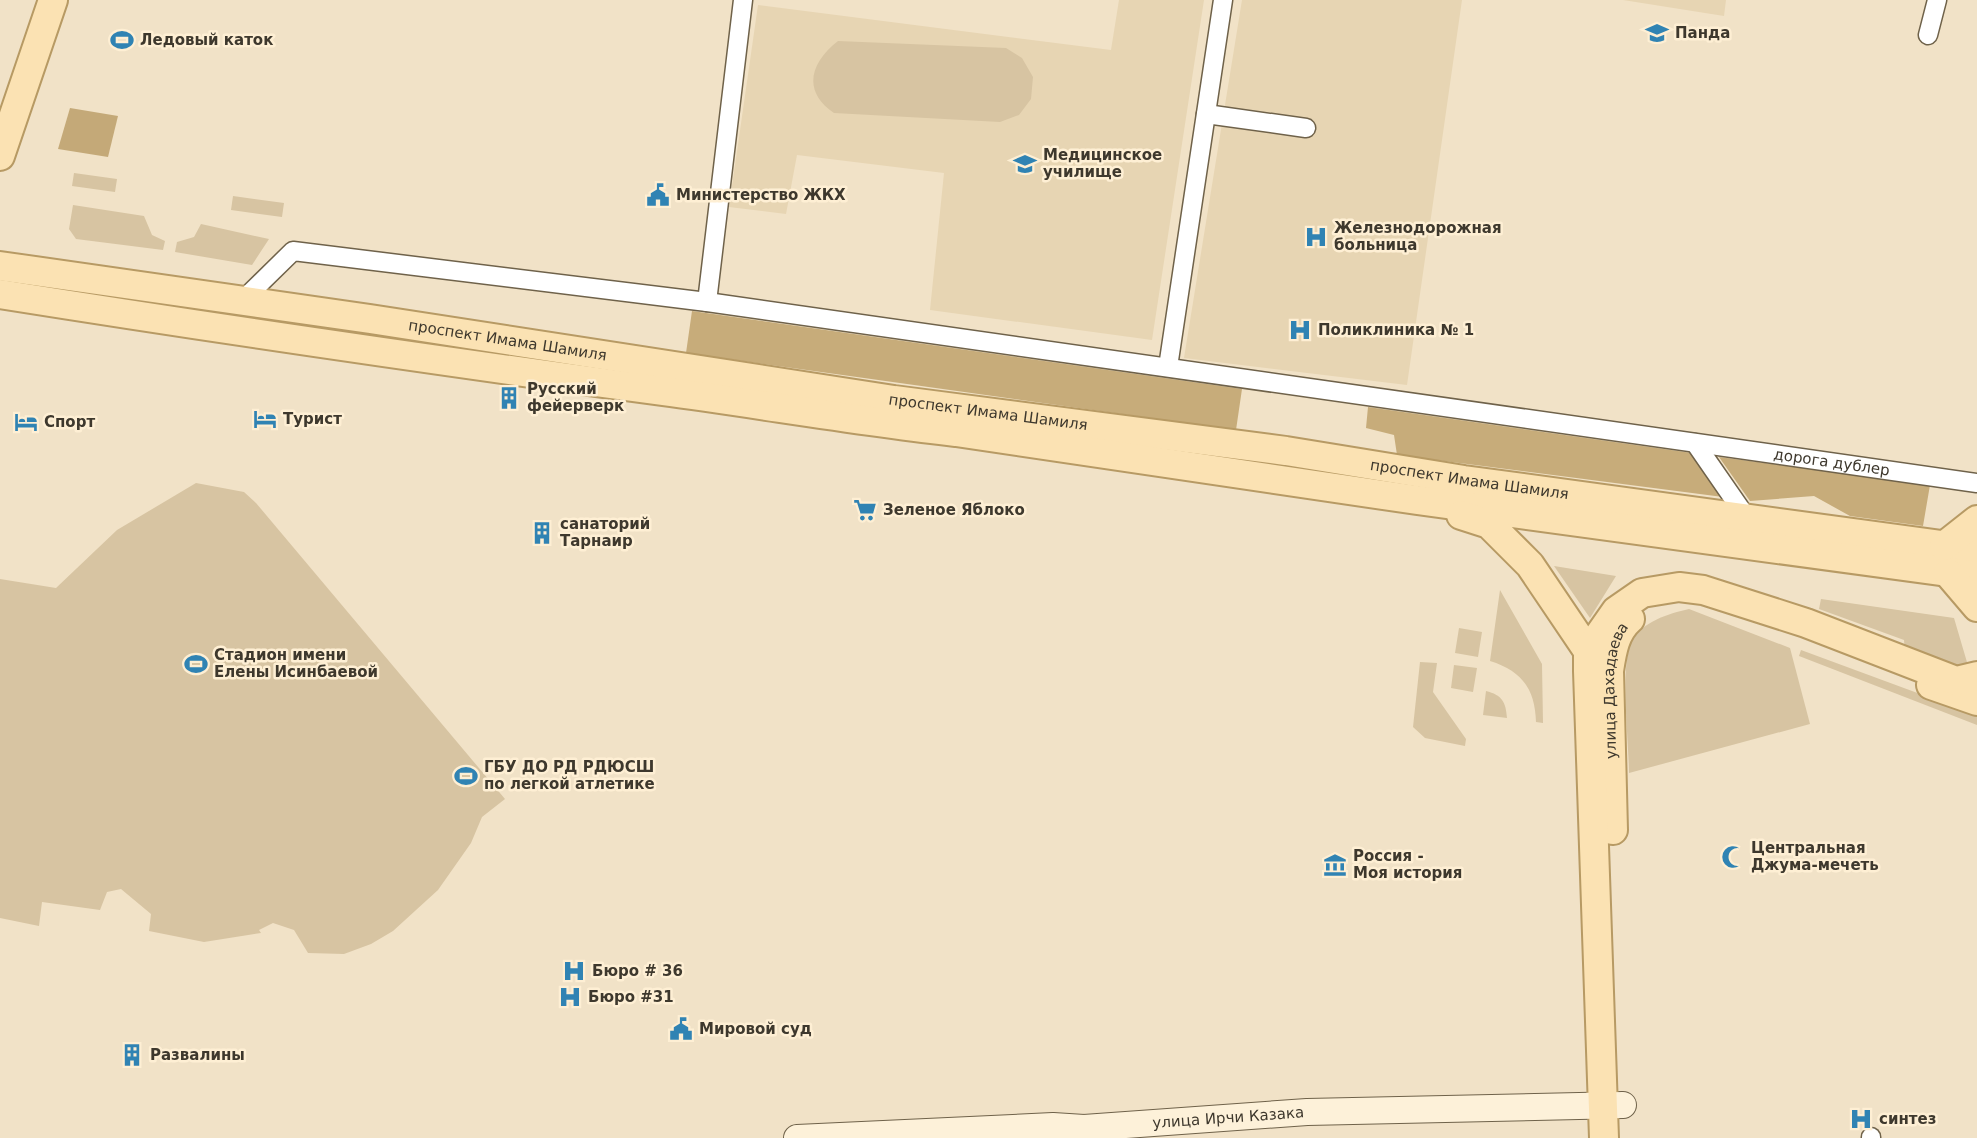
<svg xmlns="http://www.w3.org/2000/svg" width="1977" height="1138" viewBox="0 0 1977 1138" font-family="'DejaVu Sans',sans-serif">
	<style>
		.built { fill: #e7d5b3 }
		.green { fill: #d7c4a2 }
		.forest { fill: #c7ac7a }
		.water { fill: #c4a978 }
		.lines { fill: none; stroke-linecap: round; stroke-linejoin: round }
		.street-casing { stroke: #6f624a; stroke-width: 21 }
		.secondary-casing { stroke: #6f624a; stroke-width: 28 }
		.primary-casing { stroke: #b79a64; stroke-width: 32 }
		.street { stroke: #fff; stroke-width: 18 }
		.secondary { stroke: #fdf1d9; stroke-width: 26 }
		.primary { stroke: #fbe2b3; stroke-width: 28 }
		.labels { text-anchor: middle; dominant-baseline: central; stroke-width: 5; stroke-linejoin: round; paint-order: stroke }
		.poi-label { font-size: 15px; font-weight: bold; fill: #3e382d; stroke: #feefd4; text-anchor: start }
		.street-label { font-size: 15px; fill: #3e382d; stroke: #feefd4 }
	</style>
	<rect width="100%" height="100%" fill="#f1e2c7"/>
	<!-- built -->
	<path class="built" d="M 1119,0 L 1204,0 L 1152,340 L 930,310 L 944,173 L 797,155 L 786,214 L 729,207 L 758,5 L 1111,50 Z
		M 1242,0 L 1462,0 L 1407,385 L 1184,358 Z
		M 1623,0 L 1726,0 L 1724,16 Z"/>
	<!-- green -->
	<path class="green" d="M 838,41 L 1006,48 L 1022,58 L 1033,77 L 1031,99 L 1019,115 L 1000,122 L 834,113 C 802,91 810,63 838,41 Z
		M 74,173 L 117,179 L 115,192 L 72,186 Z
		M 233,196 L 284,203 L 282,217 L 231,210 Z
		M 73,205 L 144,216 L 152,235 L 165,241 L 163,250 L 76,239 L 69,229 Z
		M 201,224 L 269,239 L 252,265 L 175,252 L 177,242 L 194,237 Z
		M 196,483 L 244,492 L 256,503 L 505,799 L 482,817 L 471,843 L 438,890 L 393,931 L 371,944 L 344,954 L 308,953 L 294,930 L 273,923 L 259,930 L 261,933 L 204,942 L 149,931 L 151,914 L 121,889 L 107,892 L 100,910 L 42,902 L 39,926 L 0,918 L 0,579 L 56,588 L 117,530 Z
		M 1554,566 L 1616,576 L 1590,618 Z
		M 1500,590 L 1542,664 L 1543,723 L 1536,722 C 1535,689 1522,671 1490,661 Z
		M 1821,599 L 1954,618 L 1969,669 L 1905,654 L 1904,640 L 1819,609 Z
		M 1689,609 L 1790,648 L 1810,724 L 1629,773 C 1629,746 1620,664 1631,643 C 1642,621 1668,614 1689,609 Z
		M 1459,628 L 1482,632 L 1478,657 L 1455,653 Z
		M 1801,650 L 1977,715 L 1977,725 L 1799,656 Z
		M 1420,662 L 1437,663 L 1433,692 L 1466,739 L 1465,746 L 1425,738 L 1413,727 Z
		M 1454,665 L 1477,668 L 1473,692 L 1451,688 Z
		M 1486,691 C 1502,695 1506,702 1507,718 L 1483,715 Z"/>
	<!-- forest -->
	<path class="forest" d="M 692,311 L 1242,389 L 1236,430 L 686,353 Z
		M 1368,407 L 1692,453 L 1723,497 L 1397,455 L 1394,435 L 1366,428 Z
		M 1719,457 L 1930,485 L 1923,526 L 1850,516 L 1814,496 L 1750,501 Z"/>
	<!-- water -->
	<path class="water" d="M 70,108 L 118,116 L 108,157 L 58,149 Z"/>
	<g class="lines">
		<!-- street casing -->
		<g class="street-casing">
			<g id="street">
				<path d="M 1928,35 L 1937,0"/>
				<path d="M 1206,114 L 1306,128"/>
				<path id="s1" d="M 241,302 L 293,251 L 707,302 L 1977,483"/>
				<path d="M 707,302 L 743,0"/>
				<path d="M 1168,367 L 1223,0"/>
				<path d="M 1695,443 L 1749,521"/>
				<path d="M 1871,1137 L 1871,1138"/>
			</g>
		</g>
		<!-- secondary casing -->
		<g class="secondary-casing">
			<g id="secondary">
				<path id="s2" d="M 797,1138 L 1053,1126 L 1084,1128 L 1307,1112 L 1623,1105"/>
			</g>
		</g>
		<!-- primary casing -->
		<g class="primary-casing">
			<g id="primary">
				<path d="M 0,156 L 53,0"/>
				<path id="s3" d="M 0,266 L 370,319 L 894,400 L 1286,451 L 1464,480 L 1977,550"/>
				<path d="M 0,294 C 220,329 441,361 662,391 C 760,404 858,421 956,432 L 1417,500 L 1977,576"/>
				<path d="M 1461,515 L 1489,524 L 1530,565 L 1588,651"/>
				<path d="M 1944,546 L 1977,520"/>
				<path d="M 1948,573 L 1977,607"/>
				<path d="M 1931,685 L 1977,701"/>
				<path id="s4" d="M 1613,830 L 1609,671 C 1612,651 1615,632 1630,619"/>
				<path d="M 1604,1138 L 1588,671 L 1588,651 L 1616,611 L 1642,593 L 1679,587 L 1703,590 L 1806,623 L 1956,681 L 1977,676"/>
			</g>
		</g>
		<!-- street -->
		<use href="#street" class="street"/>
		<!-- secondary -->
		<use href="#secondary" class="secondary"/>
		<!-- primary -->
		<use href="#primary" class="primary"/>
	</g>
	<!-- icons -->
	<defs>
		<g id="school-bare" transform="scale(1.8)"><path d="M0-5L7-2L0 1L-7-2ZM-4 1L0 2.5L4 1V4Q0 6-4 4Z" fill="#3083b3" stroke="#feefd4" stroke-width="2.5" paint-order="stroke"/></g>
		<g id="stadium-bare" transform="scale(1.8)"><path d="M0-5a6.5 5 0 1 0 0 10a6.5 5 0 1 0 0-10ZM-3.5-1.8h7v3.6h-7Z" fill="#3083b3" stroke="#feefd4" stroke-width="2.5" paint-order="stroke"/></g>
		<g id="university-bare" transform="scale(1.8)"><path d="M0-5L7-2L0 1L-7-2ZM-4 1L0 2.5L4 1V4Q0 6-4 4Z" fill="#3083b3" stroke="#feefd4" stroke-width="2.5" paint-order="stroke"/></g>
		<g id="civic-bare" transform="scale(1.8)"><path d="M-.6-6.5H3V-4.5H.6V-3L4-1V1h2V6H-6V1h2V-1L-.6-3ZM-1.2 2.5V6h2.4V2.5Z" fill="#3083b3" stroke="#feefd4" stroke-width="2.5" paint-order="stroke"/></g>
		<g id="hospital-bare" transform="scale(1.8)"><path d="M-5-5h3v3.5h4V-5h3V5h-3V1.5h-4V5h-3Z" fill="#3083b3" stroke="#feefd4" stroke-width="2.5" paint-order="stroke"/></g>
		<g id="building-bare" transform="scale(1.8)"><path d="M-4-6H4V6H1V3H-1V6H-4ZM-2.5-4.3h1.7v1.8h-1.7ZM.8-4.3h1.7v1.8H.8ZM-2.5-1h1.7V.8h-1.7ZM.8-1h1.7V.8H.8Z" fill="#3083b3" stroke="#feefd4" stroke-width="2.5" paint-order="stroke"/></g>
		<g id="hotel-bare" transform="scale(1.8)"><path d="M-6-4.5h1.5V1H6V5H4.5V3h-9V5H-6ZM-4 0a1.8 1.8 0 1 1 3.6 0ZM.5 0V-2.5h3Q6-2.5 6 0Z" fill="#3083b3" stroke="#feefd4" stroke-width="2.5" paint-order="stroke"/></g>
		<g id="supermarket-bare" transform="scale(1.8)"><path d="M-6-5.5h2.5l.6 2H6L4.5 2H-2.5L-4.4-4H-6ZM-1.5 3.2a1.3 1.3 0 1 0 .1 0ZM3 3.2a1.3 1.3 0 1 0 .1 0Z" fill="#3083b3" stroke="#feefd4" stroke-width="2.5" paint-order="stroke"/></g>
		<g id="mosque-bare" transform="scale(1.8)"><path d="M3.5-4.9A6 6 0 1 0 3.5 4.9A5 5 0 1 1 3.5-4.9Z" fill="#3083b3" stroke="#feefd4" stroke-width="2.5" paint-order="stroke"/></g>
		<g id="museum-bare" transform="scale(1.8)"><path d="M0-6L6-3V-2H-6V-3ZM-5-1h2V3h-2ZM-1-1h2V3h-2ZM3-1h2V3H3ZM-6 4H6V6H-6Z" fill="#3083b3" stroke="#feefd4" stroke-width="2.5" paint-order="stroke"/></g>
	</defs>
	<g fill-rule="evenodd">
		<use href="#school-bare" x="1657" y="33"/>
		<use href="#stadium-bare" x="122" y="40"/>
		<use href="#university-bare" x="1025" y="164"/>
		<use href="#civic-bare" x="658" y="195"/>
		<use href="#hospital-bare" x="1316" y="237"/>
		<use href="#hospital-bare" x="1300" y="330"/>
		<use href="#building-bare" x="509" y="398"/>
		<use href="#hotel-bare" x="265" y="419"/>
		<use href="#hotel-bare" x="26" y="422"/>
		<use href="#supermarket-bare" x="865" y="510"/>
		<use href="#building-bare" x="542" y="533"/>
		<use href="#stadium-bare" x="196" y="664"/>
		<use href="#stadium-bare" x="466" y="776"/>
		<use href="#mosque-bare" x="1733" y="857"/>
		<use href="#museum-bare" x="1335" y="865"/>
		<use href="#hospital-bare" x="574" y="971"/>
		<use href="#hospital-bare" x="570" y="997"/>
		<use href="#civic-bare" x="681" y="1029"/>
		<use href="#building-bare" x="132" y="1055"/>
		<use href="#hospital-bare" x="1861" y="1119"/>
	</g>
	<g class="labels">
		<!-- poi labels -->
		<g class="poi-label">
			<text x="1675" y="33">Панда</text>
			<text x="140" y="40">Ледовый каток</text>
			<text x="1043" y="155">Медицинское<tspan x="1043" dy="17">училище</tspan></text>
			<text x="676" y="195">Министерство ЖКХ</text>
			<text x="1334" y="228">Железнодорожная<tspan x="1334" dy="17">больница</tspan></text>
			<text x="1318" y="330">Поликлиника № 1</text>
			<text x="527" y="389">Русский<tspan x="527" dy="17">фейерверк</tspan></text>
			<text x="283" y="419">Турист</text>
			<text x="44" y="422">Спорт</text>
			<text x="883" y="510">Зеленое Яблоко</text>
			<text x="560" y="524">санаторий<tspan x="560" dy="17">Тарнаир</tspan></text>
			<text x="214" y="655">Стадион имени<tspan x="214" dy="17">Елены Исинбаевой</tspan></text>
			<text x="484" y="767">ГБУ ДО РД РДЮСШ<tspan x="484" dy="17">по легкой атлетике</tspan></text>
			<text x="1751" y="848">Центральная<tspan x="1751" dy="17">Джума-мечеть</tspan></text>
			<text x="1353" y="856">Россия -<tspan x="1353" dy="17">Моя история</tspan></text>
			<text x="592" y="971">Бюро # 36</text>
			<text x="588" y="997">Бюро #31</text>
			<text x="699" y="1029">Мировой суд</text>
			<text x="150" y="1055">Развалины</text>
			<text x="1879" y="1119">синтез</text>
		</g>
		<!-- street labels -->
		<g class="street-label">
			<text stroke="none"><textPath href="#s3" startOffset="513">проспект Имама Шамиля</textPath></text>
			<text stroke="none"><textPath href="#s3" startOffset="999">проспект Имама Шамиля</textPath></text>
			<text stroke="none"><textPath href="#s1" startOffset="1626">дорога дублер</textPath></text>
			<text stroke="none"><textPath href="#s3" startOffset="1485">проспект Имама Шамиля</textPath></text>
			<text stroke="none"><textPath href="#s4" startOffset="140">улица Дахадаева</textPath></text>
			<text stroke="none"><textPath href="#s2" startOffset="432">улица Ирчи Казака</textPath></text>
		</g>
	</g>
</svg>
